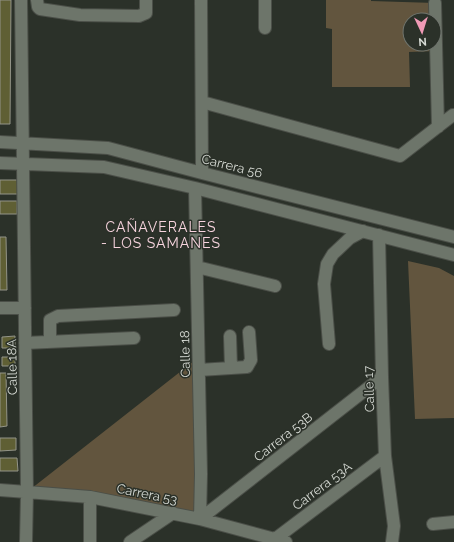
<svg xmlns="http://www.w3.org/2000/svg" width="454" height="542" viewBox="0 0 454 542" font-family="Raleway,sans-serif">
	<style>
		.green { fill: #62553e; fill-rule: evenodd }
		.building { fill: #5f5f34; stroke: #939488 }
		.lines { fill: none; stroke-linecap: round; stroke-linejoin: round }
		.minor-casing { stroke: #4b4f48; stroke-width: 14 }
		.minor { stroke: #6d756a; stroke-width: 12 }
		.labels { text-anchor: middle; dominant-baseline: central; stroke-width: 3; stroke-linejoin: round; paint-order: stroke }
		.street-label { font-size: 13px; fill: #d7dbd5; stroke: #2b3129 }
		.neighbourhood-label { font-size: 14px; letter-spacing: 1px; fill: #f7d4de; stroke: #2b3129 }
	</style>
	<rect width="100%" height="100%" fill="#2b3129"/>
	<!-- green -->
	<path class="green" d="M 326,0 L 371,0 L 371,1 L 435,3 L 436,51 L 409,52 L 410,87 L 332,87 L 332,29 L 326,28 ZM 410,20 L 434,20 L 434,44 L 410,44 Z
		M 408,261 L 439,268 L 454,276 L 454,418 L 415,419 Z
		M 199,357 L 200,519 L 27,492 Z"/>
	<!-- building -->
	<path class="building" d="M 0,0 L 11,0 L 10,124 L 0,124 Z
		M 0,180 L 18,180 L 18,194 L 0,194 Z
		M 0,201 L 17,201 L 17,214 L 0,214 Z
		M 0,237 L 6,237 L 7,290 L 0,290 Z
		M 15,336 L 15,348 L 2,348 L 2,337 Z
		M 2,357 L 15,357 L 15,366 L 2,366 Z
		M 0,373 L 6,373 L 7,426 L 0,427 Z
		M 0,438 L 16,438 L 16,450 L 0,451 Z
		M 0,458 L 17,458 L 18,471 L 0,471 Z"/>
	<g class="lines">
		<!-- minor casing -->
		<g class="minor-casing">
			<path id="minor" d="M 21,0 L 27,492 L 26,542
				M 37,0 L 38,7 L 40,9 L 80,15 L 139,16 L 146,13 L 146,0
				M 201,0 L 202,173
				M 265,0 L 265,28
				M 435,3 L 438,127
				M 202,102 L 400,156 L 453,115
				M 0,142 L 108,148 L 202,173 L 454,237
				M 0,163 L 104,167 L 195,188 L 454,255
				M 195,188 L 201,474 L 200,519
				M 379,235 L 382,377 L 385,456 L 394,526 L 392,542
				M 197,267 L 275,286
				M 0,308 L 25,308
				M 230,336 L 231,368
				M 50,342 L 50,320 L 58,316 L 174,310
				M 25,343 L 134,338
				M 329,344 L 324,284 L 327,264 L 333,254 L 350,238 L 363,231
				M 199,370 L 247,367 L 251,360 L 249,332
				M 0,490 L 27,492 L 90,497 L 200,519 L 286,542
				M 200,519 L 382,377
				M 433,524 L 454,522
				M 275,539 L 385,456
				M 90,542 L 90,497
				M 130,542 L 173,513"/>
		</g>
		<!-- minor -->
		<use href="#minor" class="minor"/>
	</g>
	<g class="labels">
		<!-- street labels -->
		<g class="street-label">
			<text transform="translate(232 166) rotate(14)">Carrera 56</text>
			<text transform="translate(185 354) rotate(-91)">Calle 18</text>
			<text transform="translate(12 367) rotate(-91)">Calle 18A</text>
			<text transform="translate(369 389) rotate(-92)">Calle 17</text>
			<text transform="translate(283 437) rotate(-38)">Carrera 53B</text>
			<text transform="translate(322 486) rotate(-37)">Carrera 53A</text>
			<text transform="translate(147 494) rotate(11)">Carrera 53</text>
		</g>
		<!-- neighbourhood labels -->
		<g class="neighbourhood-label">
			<text x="161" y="227">CAÑAVERALES<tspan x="161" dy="16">- LOS SAMANES</tspan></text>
		</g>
	</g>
	<!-- north arrow -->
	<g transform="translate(422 32) rotate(176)"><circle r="19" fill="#2b3129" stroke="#70756e"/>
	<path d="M0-3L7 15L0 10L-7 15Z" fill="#f09ab6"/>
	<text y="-6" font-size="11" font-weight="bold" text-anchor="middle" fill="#d7dbd5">N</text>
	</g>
</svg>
